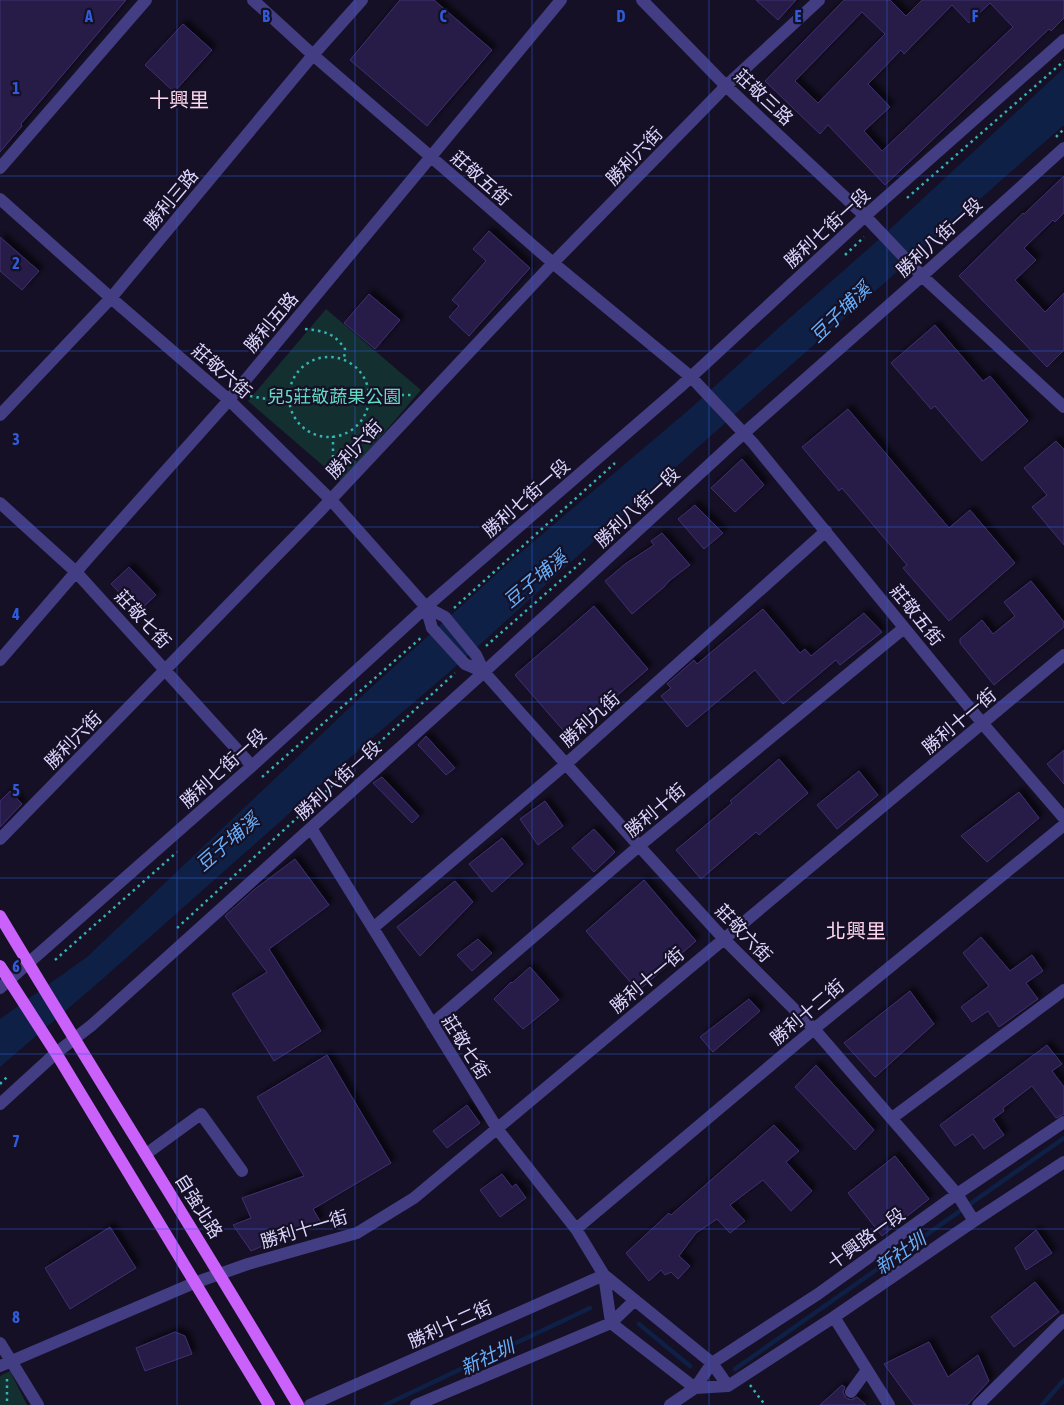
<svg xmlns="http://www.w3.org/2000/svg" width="1064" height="1405" viewBox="0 0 1064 1405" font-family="'Asap Condensed','Noto Sans TC',sans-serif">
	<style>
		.green { fill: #132f2f }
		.water { fill: #0e2046 }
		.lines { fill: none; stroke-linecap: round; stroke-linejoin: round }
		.stream { stroke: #0e2046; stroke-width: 4.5 }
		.building { fill: #271d46; stroke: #402f71; fill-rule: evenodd; filter: url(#shadow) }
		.path { stroke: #34b4b3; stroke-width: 2.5; stroke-dasharray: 2.5 4; stroke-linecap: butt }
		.minor { stroke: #433d83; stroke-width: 12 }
		.major { stroke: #c961fa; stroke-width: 12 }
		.grid { fill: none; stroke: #305cdc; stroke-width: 1; stroke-opacity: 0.55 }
		.labels { text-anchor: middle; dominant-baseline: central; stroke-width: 4.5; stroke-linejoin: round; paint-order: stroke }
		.street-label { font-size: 18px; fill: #dcd6fe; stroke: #151025 }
		.park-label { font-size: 18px; fill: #63dcc4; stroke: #151025 }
		.water-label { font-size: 19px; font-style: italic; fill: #67aefa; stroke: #151025 }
		.quarter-label { font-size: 20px; fill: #fed7ee; stroke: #151025 }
		.grid-label { font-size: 16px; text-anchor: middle; font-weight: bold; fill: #305cdc; stroke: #151025; stroke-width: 4.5; stroke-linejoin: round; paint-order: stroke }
	</style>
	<defs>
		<filter id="shadow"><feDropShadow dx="4.5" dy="-4.5" stdDeviation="2.5" flood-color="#0009"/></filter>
	</defs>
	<rect width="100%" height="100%" fill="#151025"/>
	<!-- green -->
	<path class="green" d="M 326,309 L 421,390 L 342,482 L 248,401 Z
		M 10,1371 L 27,1405 L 0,1405 L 0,1376 Z"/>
	<!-- water -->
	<path class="water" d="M 1064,68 L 1064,125 L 707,439 L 454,668 L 364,745 L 282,820 L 99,982 L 0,1067 L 0,1019 L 87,957 L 364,694 L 513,559 L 691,408 L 784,323 L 876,242 Z"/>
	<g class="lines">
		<!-- stream -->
		<path class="stream" d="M 639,1324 L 690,1366
			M 735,1369 L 1064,1138
			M 385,1405 L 590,1308
			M 1042,1405 L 1064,1380"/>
	</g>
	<!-- building -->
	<path class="building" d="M 0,0 L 126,0 L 21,124 L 22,126 L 0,152 Z
		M 400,0 L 434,0 L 492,50 L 427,126 L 350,60 Z
		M 756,0 L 796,0 L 778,20 Z
		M 844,0 L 890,0 L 906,16 L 922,0 L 1064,0 L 1064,18 L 1051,31 L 1049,29 L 885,185 L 828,125 L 820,134 L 765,81 ZM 990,3 L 1013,27 L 882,151 L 864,131 L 890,107 L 868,84 L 901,50 L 904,54 L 952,5 L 969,23 ZM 862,12 L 885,34 L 818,103 L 795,81 Z
		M 183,24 L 212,50 L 174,92 L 145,65 Z
		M 1064,176 L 1064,213 L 1055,222 L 1053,220 L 1024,248 L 1036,260 L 1015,280 L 1045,312 L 1064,293 L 1064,350 L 1047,367 L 959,276 L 1023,213 L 1024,214 Z
		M 489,231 L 530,268 L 469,336 L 449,317 L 459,306 L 452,300 L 486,261 L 473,249 Z
		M 0,237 L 39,271 L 22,290 L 0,271 Z
		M 369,294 L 400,320 L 375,349 L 344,323 Z
		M 935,325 L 983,381 L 990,376 L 1028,421 L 982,461 L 935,406 L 931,409 L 891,363 Z
		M 848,409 L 949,528 L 970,510 L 1015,563 L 949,621 L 903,568 L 907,565 L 842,488 L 839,491 L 802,447 Z
		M 1056,441 L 1064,449 L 1064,545 L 1032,507 L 1047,495 L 1024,468 Z
		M 742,459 L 764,485 L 735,512 L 711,488 Z
		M 695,505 L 723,533 L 704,549 L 678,519 Z
		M 662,533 L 690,565 L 669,581 L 664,587 L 632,614 L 605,581 L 625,564 L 654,545 L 651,541 Z
		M 129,567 L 156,595 L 138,612 L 111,584 Z
		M 1031,581 L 1064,622 L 1064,627 L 994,685 L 960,643 L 960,639 L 982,620 L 993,634 L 1015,616 L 1004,602 Z
		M 594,606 L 648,669 L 569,737 L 515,675 Z
		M 763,609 L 800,653 L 805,649 L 811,656 L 864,613 L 882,632 L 840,665 L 836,660 L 783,704 L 755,670 L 687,727 L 661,696 L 671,688 L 667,684 L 694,660 L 697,664 Z
		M 426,736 L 455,768 L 446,775 L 418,745 Z
		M 1064,750 L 1064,784 L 1047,764 Z
		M 779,759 L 808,793 L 759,835 L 756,832 L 701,879 L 676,850 L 732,803 L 730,801 Z
		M 859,771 L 878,795 L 837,829 L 817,805 Z
		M 382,777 L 419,816 L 412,823 L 373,783 Z
		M 10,791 L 22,804 L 0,827 L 0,801 Z
		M 1019,792 L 1039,818 L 987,862 L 961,836 Z
		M 545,801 L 563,826 L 538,845 L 520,819 Z
		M 594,829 L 615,852 L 594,872 L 572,848 Z
		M 502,838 L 523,864 L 492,892 L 469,864 Z
		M 295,859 L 329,905 L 269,949 L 321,1031 L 274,1061 L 232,994 L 267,972 L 225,916 L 255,889 Z
		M 644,880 L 696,941 L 638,991 L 586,931 Z
		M 455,881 L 473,902 L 420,956 L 397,927 Z
		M 981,937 L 1010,971 L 1032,955 L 1043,971 L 1026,983 L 1038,999 L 999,1027 L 988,1011 L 972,1022 L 961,1007 L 989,986 L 963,953 Z
		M 478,939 L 492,953 L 472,971 L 457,955 Z
		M 530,967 L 559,1000 L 523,1029 L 494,999 L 511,982 L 512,983 Z
		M 910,991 L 934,1024 L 875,1077 L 844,1043 Z
		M 749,999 L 760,1011 L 713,1052 L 700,1037 Z
		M 1047,1045 L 1062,1064 L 1052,1071 L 1064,1087 L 1064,1114 L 1056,1118 L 1032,1086 L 1003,1108 L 1004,1111 L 993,1119 L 1004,1135 L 984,1149 L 973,1134 L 955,1146 L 940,1125 Z
		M 327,1055 L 391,1163 L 313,1209 L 320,1221 L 251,1251 L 233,1225 L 251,1218 L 242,1198 L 304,1176 L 257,1097 Z
		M 816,1065 L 874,1130 L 855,1150 L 795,1087 Z
		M 467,1105 L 480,1123 L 447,1148 L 433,1131 Z
		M 774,1125 L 799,1151 L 786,1162 L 812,1191 L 791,1211 L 763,1180 L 730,1205 L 745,1221 L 730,1233 L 717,1219 L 696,1233 L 679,1256 L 690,1266 L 678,1279 L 671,1272 L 665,1275 L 661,1270 L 649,1281 L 626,1253 L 669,1213 L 671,1215 Z
		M 895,1156 L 929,1199 L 882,1236 L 848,1193 Z
		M 502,1174 L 512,1187 L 516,1184 L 526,1198 L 500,1217 L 480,1190 Z
		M 110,1227 L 136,1268 L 70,1309 L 45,1268 Z
		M 1036,1230 L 1052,1253 L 1026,1270 L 1015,1248 Z
		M 1035,1282 L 1059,1312 L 1014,1347 L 991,1317 Z
		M 175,1332 L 185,1336 L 192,1354 L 145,1371 L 136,1348 Z
		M 929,1342 L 948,1377 L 978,1355 L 989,1381 L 967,1405 L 914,1405 L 884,1364 Z
		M 842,1385 L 845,1387 L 843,1392 L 846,1398 L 851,1400 L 857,1397 L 866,1405 L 820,1405 Z"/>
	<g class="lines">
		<!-- path -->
		<path class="path" d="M 1056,137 L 1064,129
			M 907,198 L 1064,61
			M 845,255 L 864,237
			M 305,329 C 325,331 334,333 345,349 L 344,360
			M289 397a40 40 0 1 1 80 0a40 40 0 1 1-80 0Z
			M 369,395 L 412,395
			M 250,396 L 289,403
			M 333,477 L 333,436
			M 454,608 L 615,463
			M 486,646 L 585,559
			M 262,777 L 423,636
			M 177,928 L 455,673
			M 55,960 L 177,852
			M 0,1084 L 7,1077
			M 7,1379 L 7,1405
			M 750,1385 L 765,1405"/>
		<!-- minor -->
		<path class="minor" d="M 253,0 L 313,55 L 445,169 L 553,263 L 691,377 L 753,443 L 983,724 L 1064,818
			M 642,0 L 726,86 L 865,216 L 922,276 L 1064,407
			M 0,168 L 146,0
			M 0,199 L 111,298 L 229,400 L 331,500 L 426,607 L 432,628 L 465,664 L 484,672
			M 0,415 L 111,298 L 313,55 L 362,0
			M 0,503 L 76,572 L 252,766
			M 426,607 L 445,617 L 476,655 L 484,672 L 639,846 L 724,939 L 814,1029 L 957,1194 L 974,1221
			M 0,660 L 88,558 L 229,400 L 561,0
			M 311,828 L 498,1130 L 576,1229 L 604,1275 L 712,1363 L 728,1386
			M 0,839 L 320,511 L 553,263 L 726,86 L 819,0
			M 373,928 L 566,764 L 826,531
			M 0,988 L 252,766 L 426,607 L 680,387 L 865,216 L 1064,40
			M 432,1024 L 639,846 L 904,628
			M 0,1104 L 56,1053 L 92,1025 L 484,672 L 734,442 L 922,276 L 1064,148
			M 892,1118 L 1064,990
			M 146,1154 L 201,1114 L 242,1171
			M 576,1229 L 814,1029 L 1064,825
			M 604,1275 L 611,1323 L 695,1388
			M 834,1317 L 889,1405
			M 0,1343 L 38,1405
			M 0,1366 L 194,1283 L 248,1264 L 357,1233 L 414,1198 L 1064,655
			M 695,1388 L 728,1386 L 834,1317 L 974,1221 L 1064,1162
			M 851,1392 L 867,1370
			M 310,1405 L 604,1275
			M 416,1405 L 611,1323 L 635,1300
			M 670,1405 L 695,1388 L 712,1363 L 818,1294 L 957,1194 L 1064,1122
			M 978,1405 L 1064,1320"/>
		<!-- major -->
		<path class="major" d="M 0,916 C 98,1080 201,1241 298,1405
			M 0,966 L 56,1053 L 269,1405"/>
	</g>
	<!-- grid -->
	<path class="grid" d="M 177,0 L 177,1405M 355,0 L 355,1405M 532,0 L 532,1405M 709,0 L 709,1405M 887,0 L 887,1405M 0,176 L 1064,176M 0,351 L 1064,351M 0,527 L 1064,527M 0,702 L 1064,702M 0,878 L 1064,878M 0,1054 L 1064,1054M 0,1229 L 1064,1229"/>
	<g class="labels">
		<!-- street labels -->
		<g class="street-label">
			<text transform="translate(764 97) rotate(43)">莊敬三路</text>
			<text transform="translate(634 156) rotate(-46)">勝利六街</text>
			<text transform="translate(481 178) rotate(41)">莊敬五街</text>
			<text transform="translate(171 199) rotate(-50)">勝利三路</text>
			<text transform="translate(827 228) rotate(-42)">勝利七街一段</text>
			<text transform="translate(939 237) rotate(-42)">勝利八街一段</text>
			<text transform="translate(271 322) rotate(-50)">勝利五路</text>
			<text transform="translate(222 371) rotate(41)">莊敬六街</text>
			<text transform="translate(354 449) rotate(-47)">勝利六街</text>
			<text transform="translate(526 498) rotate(-41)">勝利七街一段</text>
			<text transform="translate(637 507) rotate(-43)">勝利八街一段</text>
			<text transform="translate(917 615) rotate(51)">莊敬五街</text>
			<text transform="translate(143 619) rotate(47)">莊敬七街</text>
			<text transform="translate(590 719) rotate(-42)">勝利九街</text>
			<text transform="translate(959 721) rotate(-40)">勝利十一街</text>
			<text transform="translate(73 740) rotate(-45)">勝利六街</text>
			<text transform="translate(223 768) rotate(-42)">勝利七街一段</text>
			<text transform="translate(338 780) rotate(-42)">勝利八街一段</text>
			<text transform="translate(655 810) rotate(-40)">勝利十街</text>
			<text transform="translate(744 933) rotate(46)">莊敬六街</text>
			<text transform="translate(647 980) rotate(-40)">勝利十一街</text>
			<text transform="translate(807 1012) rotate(-40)">勝利十二街</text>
			<text transform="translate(466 1047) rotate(58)">莊敬七街</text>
			<text transform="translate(199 1206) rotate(58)">自強北路</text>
			<text transform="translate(304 1229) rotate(-17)">勝利十一街</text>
			<text transform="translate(866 1238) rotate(-36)">十興路一段</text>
			<text transform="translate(450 1324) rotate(-24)">勝利十二街</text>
		</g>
		<!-- park labels -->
		<g class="park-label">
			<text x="334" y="396">兒5莊敬蔬果公園</text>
		</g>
		<!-- water labels -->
		<g class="water-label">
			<text transform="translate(840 312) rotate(-44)">豆子埔溪</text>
			<text transform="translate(535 579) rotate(-40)">豆子埔溪</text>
			<text transform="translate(227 842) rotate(-41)">豆子埔溪</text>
			<text transform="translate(900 1253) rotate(-35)">新社圳</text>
			<text transform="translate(487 1357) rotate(-25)">新社圳</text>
		</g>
		<!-- quarter labels -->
		<g class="quarter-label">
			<text x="179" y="99">十興里</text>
			<text x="856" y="930">北興里</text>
		</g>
	</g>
	<g class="grid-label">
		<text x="89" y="22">A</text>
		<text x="266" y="22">B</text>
		<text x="443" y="22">C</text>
		<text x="621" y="22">D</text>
		<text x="798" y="22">E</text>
		<text x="975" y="22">F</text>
		<text x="16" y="94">1</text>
		<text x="16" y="269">2</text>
		<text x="16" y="445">3</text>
		<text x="16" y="620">4</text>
		<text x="16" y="796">5</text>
		<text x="16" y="972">6</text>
		<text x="16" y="1147">7</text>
		<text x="16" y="1323">8</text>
	</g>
</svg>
